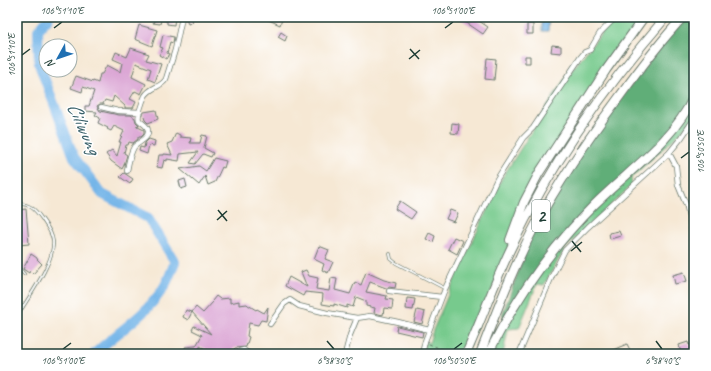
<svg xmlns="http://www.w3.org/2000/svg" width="711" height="371" viewBox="0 0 711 371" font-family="Caveat,sans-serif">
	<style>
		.green { fill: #77ca8d; stroke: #4b8460 }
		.forest { fill: #61ae78; stroke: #407656 }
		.water { fill: #74b5e8; stroke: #4a798e }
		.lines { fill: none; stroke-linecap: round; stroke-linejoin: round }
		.river { stroke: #74b5e8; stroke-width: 10 }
		.building { fill: #dca7d5 }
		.service-casing { stroke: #6a796c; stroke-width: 3.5 }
		.minor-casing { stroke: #6a796c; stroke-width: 6 }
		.motorway-casing { stroke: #6a796c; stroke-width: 10 }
		.path { stroke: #6a796c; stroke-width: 1; stroke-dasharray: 3 3; stroke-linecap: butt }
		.service { stroke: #fff; stroke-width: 2 }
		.minor { stroke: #fff; stroke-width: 4.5 }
		.motorway { stroke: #fff; stroke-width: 8 }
		.ticks { fill: none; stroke: #1f3d34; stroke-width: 1.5 }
		.labels { text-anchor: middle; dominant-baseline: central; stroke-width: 3; stroke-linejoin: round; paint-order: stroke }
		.shield { fill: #fff; stroke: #627771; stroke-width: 1 }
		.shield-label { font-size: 18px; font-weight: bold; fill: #1f3d34 }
		.water-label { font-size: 20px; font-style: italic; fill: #39616a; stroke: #fff }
		.neatline { fill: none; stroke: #1f3d34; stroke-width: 1.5 }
		.ticks-label { font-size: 10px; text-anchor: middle; fill: #1f3d34 }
	</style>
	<rect width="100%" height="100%" fill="#fff"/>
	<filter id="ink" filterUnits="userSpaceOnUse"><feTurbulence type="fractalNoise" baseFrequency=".025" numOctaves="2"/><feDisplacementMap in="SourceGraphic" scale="8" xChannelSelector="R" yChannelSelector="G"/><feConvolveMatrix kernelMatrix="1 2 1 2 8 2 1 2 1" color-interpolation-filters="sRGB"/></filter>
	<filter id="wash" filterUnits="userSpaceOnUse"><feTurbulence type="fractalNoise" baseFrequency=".012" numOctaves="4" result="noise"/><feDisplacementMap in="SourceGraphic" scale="16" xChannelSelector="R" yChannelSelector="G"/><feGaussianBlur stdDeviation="0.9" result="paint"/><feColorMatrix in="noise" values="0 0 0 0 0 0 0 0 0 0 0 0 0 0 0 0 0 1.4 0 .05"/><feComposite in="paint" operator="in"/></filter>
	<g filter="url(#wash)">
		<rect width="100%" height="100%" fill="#f6e8d4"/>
		<!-- green -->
		<path class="green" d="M 595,17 L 644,17 L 539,173 L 466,354 L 422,354 L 425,341 L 429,343 L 433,330 L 453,283 L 502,178 L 564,80 L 612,20 Z
			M 694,96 L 694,114 L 690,120 L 680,133 L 631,178 L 632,185 L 566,247 L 544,285 L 537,284 L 519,328 L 508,329 L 503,354 L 488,354 L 543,265 Z"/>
		<!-- forest -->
		<path class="forest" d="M 683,17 L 694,17 L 694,96 L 683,117 L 578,221 L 507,319 L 502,315 L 536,224 L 581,150 Z"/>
		<!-- water -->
		<path class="water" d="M 542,17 L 549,17 L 548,31 L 542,31 Z"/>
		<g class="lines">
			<!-- river -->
			<path class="river" d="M 49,17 L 38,30 L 39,64 L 74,157 L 102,194 L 148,218 L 175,262 C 171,271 168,282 162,290 C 144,317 117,332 94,354"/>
		</g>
		<g id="blocks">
			<!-- building -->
			<path class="building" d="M 156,17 L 175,17 L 174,25 L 167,24 L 167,21 L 161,20 L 160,24 L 153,23 Z
				M 186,17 L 191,17 L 193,22 L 188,24 Z
				M 262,17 L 283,17 L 280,25 Z
				M 458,17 L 473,17 L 488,27 L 483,34 Z
				M 527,24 L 533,24 L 533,34 L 527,34 Z
				M 139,25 L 157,30 L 152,46 L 135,39 Z
				M 281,32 L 287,36 L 285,41 L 278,37 Z
				M 163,35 L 174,37 L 173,43 L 170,42 L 167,53 L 169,54 L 166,59 L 159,55 L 163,48 L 160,47 Z
				M 552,45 L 561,46 L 561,53 L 551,52 Z
				M 131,48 L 149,54 L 146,60 L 161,64 L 155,82 L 148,79 L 151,69 L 136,63 L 132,77 L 146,84 L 141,94 L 135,91 L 130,99 L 136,102 L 133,108 L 125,108 L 125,106 L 114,96 L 112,102 L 105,100 L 103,104 L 100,104 L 97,106 L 98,108 L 100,111 L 119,115 L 131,115 L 135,118 L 136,122 L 139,125 L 136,126 L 144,130 L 144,134 L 141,137 L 138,137 L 138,139 L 133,143 L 129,142 L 128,145 L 126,145 L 124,153 L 127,155 L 124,165 L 122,169 L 111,161 L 106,154 L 112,150 L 117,156 L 121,142 L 119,142 L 124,131 L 114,126 L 111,131 L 107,129 L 108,128 L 98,123 L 100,118 L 95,115 L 97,112 L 85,111 L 85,106 L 89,106 L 94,91 L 83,87 L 82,92 L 71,88 L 76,76 L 93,82 L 93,81 L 98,83 L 100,74 L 102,74 L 107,65 L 120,72 L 122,63 L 113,59 L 116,52 L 127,57 Z
				M 525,56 L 530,56 L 530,63 L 525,63 Z
				M 487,58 L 496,59 L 494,80 L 485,79 Z
				M 156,110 L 158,119 L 148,123 L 145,120 L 143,114 L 144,112 Z
				M 452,123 L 459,124 L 458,134 L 451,133 Z
				M 176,133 L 180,135 L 180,137 L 191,138 L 190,143 L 200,143 L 202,135 L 207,136 L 204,148 L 213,153 L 211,157 L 203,154 L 195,164 L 190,163 L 198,152 L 180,154 L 179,161 L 167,159 L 167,161 L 164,160 L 162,168 L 157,167 L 159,155 L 164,155 L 164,154 L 172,155 L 167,144 L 172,142 Z
				M 149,139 L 155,141 L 154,146 L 149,145 L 147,154 L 139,151 L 140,147 L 144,148 L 145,143 Z
				M 214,158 L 226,161 L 224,168 L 222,167 L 215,182 L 208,185 L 205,176 L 199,185 L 180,169 L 199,166 L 206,171 Z
				M 124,173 L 133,179 L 130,184 L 120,177 Z
				M 185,179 L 187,187 L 181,189 L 179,181 Z
				M 400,201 L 416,212 L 411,219 L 395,209 Z
				M 26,209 L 29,244 L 19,245 L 17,210 Z
				M 450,210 L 458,213 L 454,222 L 446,219 Z
				M 619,231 L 621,236 L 610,239 L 609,233 Z
				M 429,233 L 435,236 L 433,242 L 426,239 Z
				M 454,237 L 463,241 L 457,254 L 448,249 Z
				M 319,246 L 329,250 L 325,259 L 333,262 L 328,273 L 322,270 L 324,264 L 314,259 Z
				M 31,254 L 37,258 L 37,259 L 42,264 L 33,274 L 30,271 L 29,273 L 23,269 Z
				M 306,270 L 309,276 L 318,278 L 316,289 L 329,291 L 331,278 L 337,279 L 335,290 L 350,294 L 355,282 L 361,285 L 366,272 L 384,280 L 396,283 L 395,288 L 389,287 L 386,288 L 370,282 L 366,292 L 387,296 L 386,299 L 393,300 L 392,309 L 384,308 L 383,315 L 374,313 L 375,308 L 366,306 L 366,301 L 356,297 L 353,307 L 347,305 L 347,308 L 334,304 L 334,306 L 322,304 L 323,294 L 305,292 L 303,296 L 285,286 L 289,277 L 307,287 L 301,272 Z
				M 684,272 L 687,281 L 675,284 L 673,275 Z
				M 216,296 L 220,299 L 230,298 L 230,303 L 239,301 L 239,305 L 247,304 L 248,305 L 256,310 L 257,309 L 264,313 L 268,307 L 266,321 L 261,320 L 258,325 L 249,323 L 247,336 L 249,337 L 246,347 L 235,348 L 229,354 L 210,354 L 211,352 L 200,346 L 200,354 L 186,354 L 185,347 L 196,346 L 202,335 L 192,330 L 194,326 L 211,334 L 192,312 L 196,307 L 203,313 L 213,302 L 212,301 Z
				M 407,298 L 415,299 L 413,310 L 406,309 Z
				M 186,310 L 192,312 L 188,320 L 183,317 Z
				M 417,310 L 425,312 L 422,324 L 414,322 Z
				M 397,326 L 423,332 L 422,337 L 396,331 Z
				M 688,342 L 689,345 L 694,343 L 694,347 L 690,350 L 691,354 L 681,354 L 679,345 Z
				M 627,344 L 632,354 L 605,354 L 615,349 Z"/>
		</g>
	</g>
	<g filter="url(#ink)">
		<use href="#blocks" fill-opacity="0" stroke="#6a796c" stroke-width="1"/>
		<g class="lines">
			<!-- service casing -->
			<g class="service-casing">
				<path id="service" d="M 17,204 C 29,203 35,209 42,219 C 46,225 52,232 53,241 C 55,260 31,294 21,310
					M 390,254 L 391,259 L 396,263 L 444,288
					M 17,266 L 24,274"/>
			</g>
			<!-- minor casing -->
			<g class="minor-casing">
				<path id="minor" d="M 101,107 L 118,111 L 140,112
					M 669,153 L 676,166 L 678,185 L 687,207 L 694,239
					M 127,171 C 128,165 131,152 134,147 C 138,142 149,139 148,131 C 148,125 142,124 139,120 C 137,116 143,100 145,96 C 150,87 162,87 166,79 L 175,50 L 182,17
					M 389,291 L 442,297
					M 270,324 L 284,304 L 290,300 L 299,306 L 327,313 L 357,318 L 370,316 L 398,322 L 429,330
					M 237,354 L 240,351 L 244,350 L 249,354
					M 345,354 L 350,335 L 357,318
					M 422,354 L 425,341 L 445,289 L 497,179 L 523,138 L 533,128 L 580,58 L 585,52 L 590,50 L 600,33 L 616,17
					M 519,354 L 552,276 L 565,250 L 588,227 L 669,153 L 682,137 L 694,119"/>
			</g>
			<!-- motorway casing -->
			<g class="motorway-casing">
				<path id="motorway" d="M 510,240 L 524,202 L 539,173 L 606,70 L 644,17
					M 466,354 C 482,319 494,283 511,248 C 551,164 605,87 666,17
					M 480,354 C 497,310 514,265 536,224 C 560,180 588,139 617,100 C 638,71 659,43 683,17
					M 488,354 C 515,300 551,248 594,205 C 629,170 673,142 694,96"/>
			</g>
			<!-- path -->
			<path class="path" d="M 429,344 L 454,354"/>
			<!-- service -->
			<use href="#service" class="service"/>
			<!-- minor -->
			<use href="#minor" class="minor"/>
			<!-- motorway -->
			<use href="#motorway" class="motorway"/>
		</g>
	</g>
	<!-- ticks -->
	<path class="ticks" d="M 54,28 L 62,22M 445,28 L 453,22M 410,49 L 419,59M 22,55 L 30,49M 409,59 L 420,50M 681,158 L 689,152M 218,210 L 227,221M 217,220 L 227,211M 572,241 L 581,252M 571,251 L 582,242M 327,341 L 334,349M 656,341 L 662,349M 63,349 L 71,343M 454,349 L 462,343"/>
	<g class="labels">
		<!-- shield labels -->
		<rect class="shield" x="532" y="200" width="18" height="32" rx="3"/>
		<g class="shield-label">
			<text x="541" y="216">2</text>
		</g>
		<!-- water labels -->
		<g class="water-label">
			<text transform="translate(84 128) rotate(66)">Ciliwung</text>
		</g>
	</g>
	<!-- margin -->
	<rect width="711" height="371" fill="none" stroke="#fff" stroke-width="44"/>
	<!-- north arrow -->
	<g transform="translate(58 58) rotate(230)"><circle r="19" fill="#ffffff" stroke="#a5b1ae"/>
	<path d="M0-3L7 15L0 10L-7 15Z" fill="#1f6fb2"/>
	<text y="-6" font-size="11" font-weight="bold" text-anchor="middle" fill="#1f3d34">N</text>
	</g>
	<rect x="22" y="22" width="667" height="327" class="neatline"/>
	<g class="ticks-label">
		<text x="62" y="14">106°51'10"E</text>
		<text x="453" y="14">106°51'00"E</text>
		<text transform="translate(11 55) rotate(-90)" y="4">106°51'10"E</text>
		<text transform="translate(700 152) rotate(-90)" y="4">106°50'50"E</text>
		<text x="63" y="364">106°51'00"E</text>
		<text x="334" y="364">6°38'30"S</text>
		<text x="454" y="364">106°50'50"E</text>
		<text x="662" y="364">6°38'40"S</text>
	</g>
</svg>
